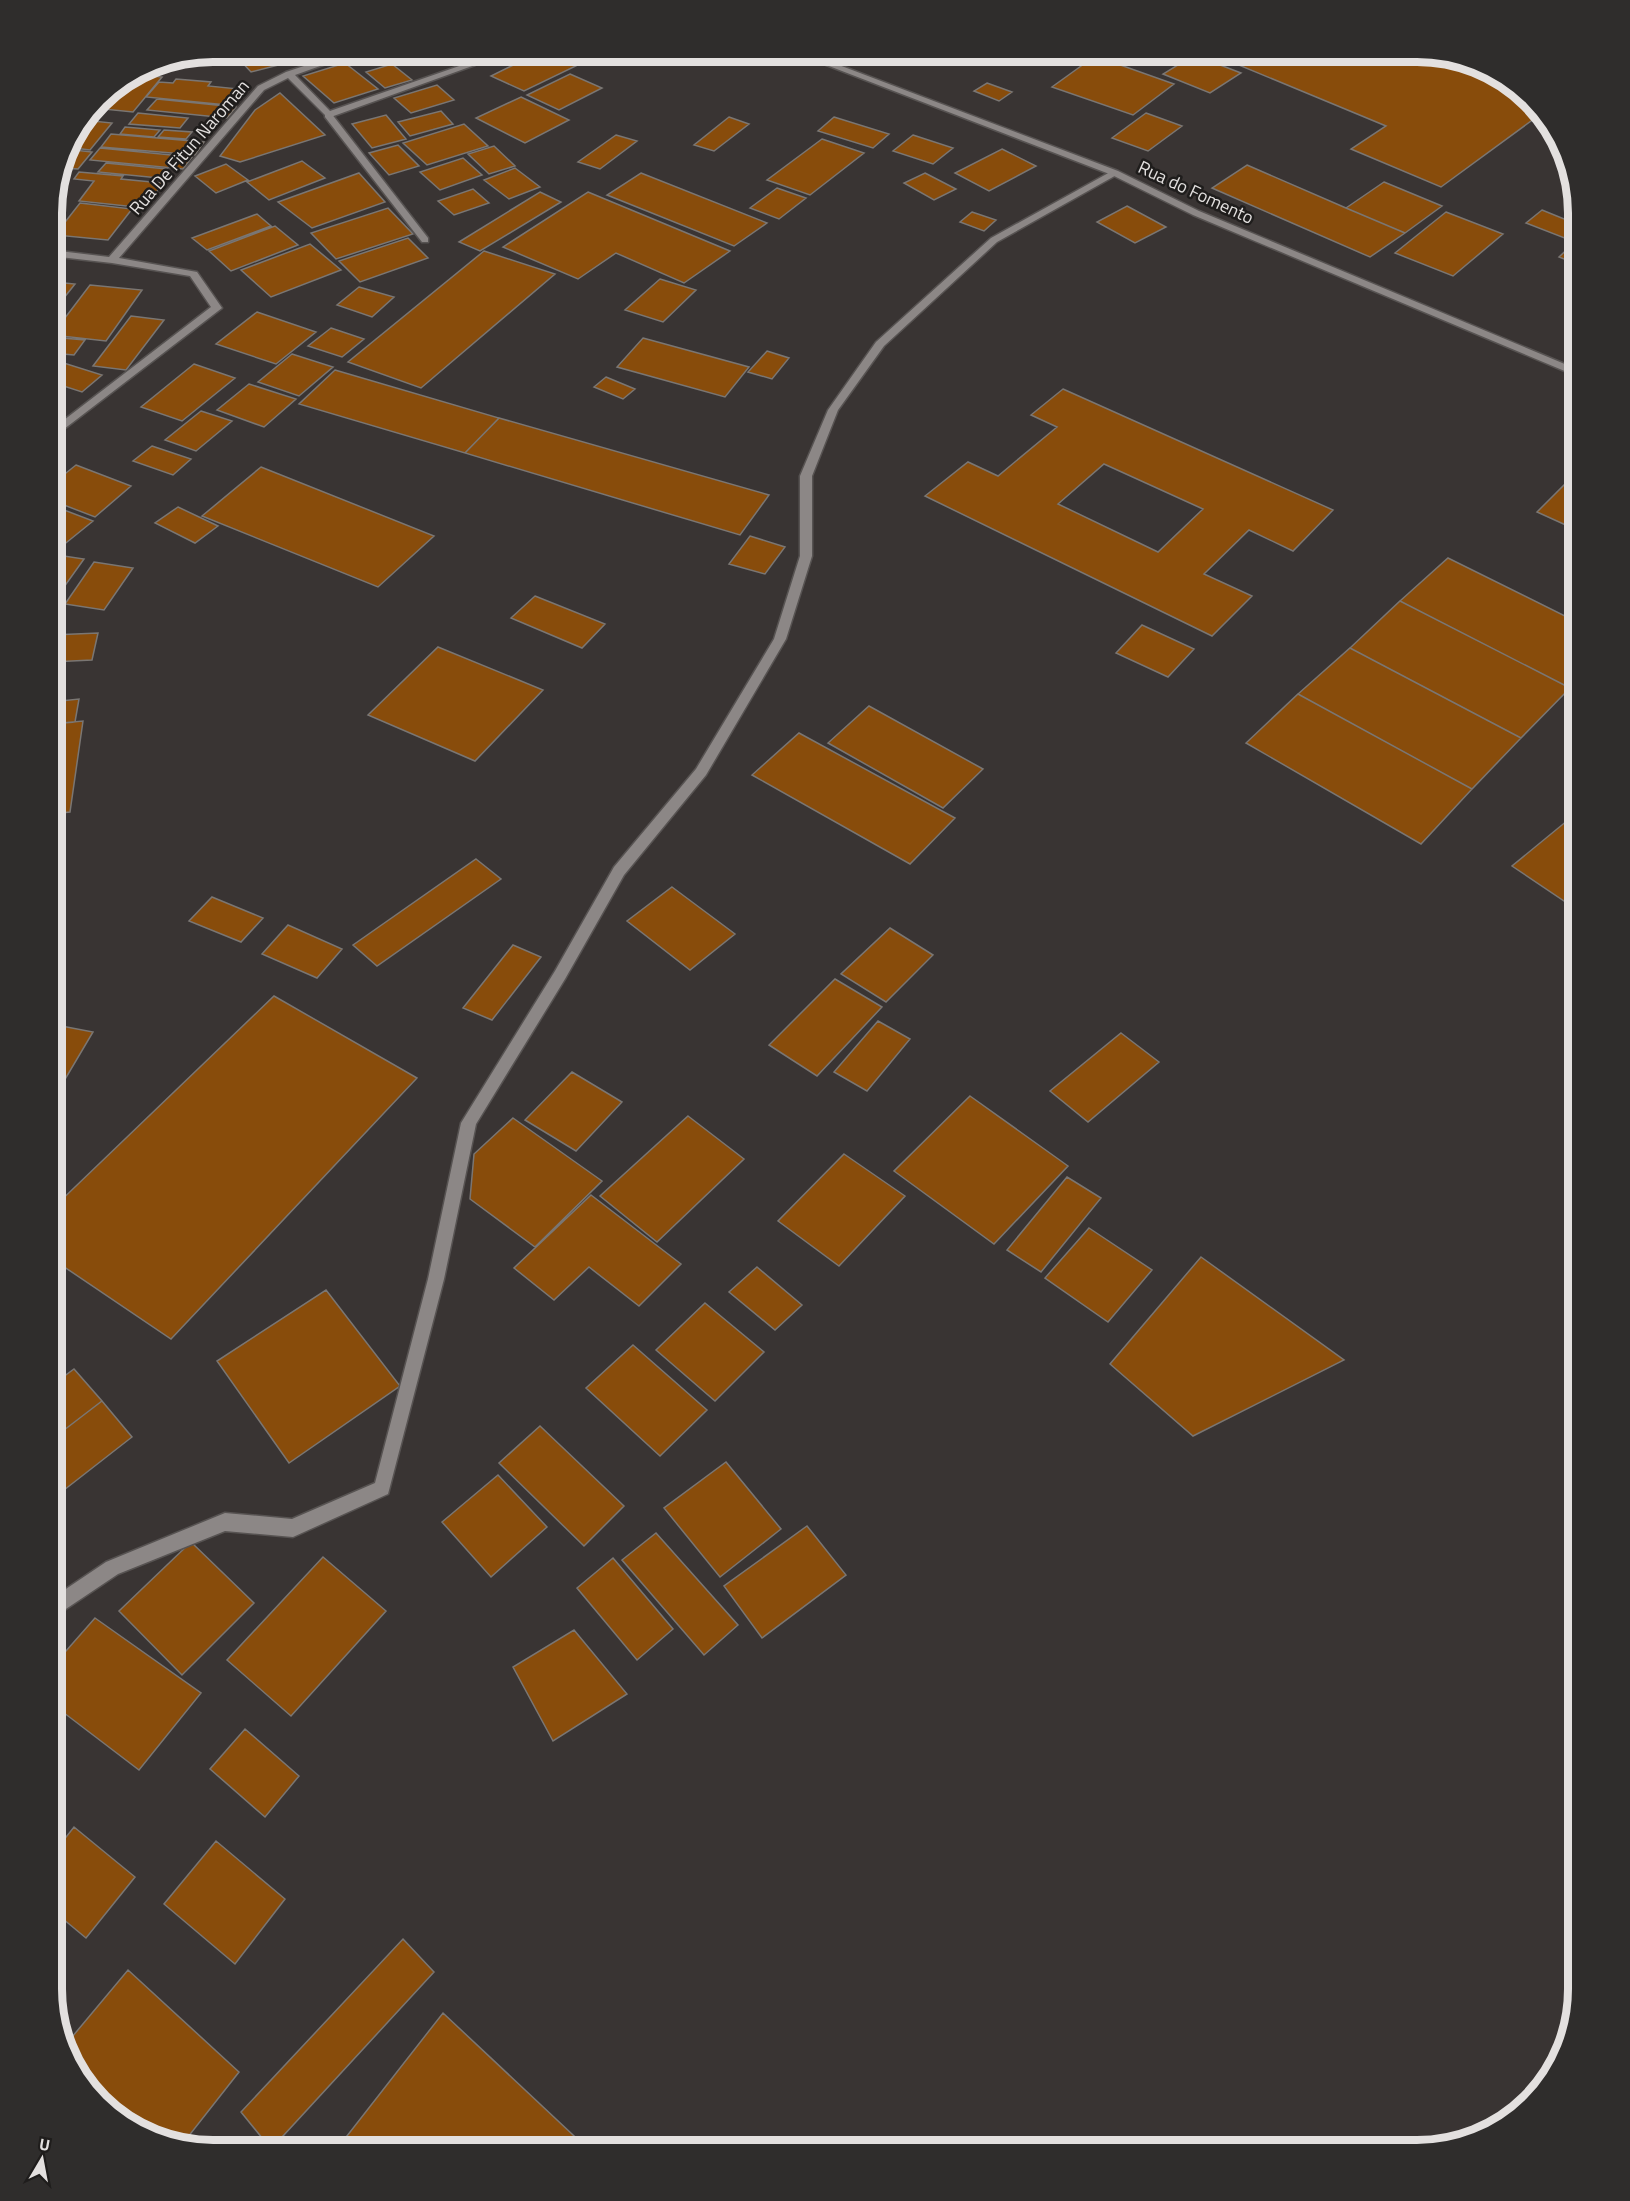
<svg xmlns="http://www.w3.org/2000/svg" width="1630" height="2201" viewBox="0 0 1630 2201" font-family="'Titillium Web',sans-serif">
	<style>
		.building { fill: #884c0b; stroke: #7a7673; stroke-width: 1.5; fill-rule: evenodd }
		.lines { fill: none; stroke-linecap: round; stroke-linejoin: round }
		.service-casing { stroke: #575352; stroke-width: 3 }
		.minor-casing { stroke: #575352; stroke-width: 3 }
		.tertiary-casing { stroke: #575352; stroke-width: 3 }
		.service { fill: #8c8786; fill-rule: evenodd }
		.minor { fill: #8c8786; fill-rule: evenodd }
		.tertiary { fill: #8c8786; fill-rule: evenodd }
		.labels { text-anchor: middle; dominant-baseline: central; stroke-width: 5; stroke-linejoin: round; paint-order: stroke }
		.far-street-label { font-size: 18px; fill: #e3e0df; stroke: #1f1d1c }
		.rim { fill: none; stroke: #e3e0df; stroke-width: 8 }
	</style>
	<rect width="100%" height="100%" fill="#393433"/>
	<!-- building -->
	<path class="building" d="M 210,51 L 274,51 L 286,63 L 251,72 L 237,57 L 220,61 Z
		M 280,51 L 325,51 L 289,61 Z
		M 542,51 L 618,51 L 597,62 L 590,59 L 524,91 L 491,76 Z
		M 1205,51 L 1422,51 L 1519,92 L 1542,113 L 1441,187 L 1351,149 L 1386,126 Z
		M 1194,55 L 1241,73 L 1210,93 L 1163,74 Z
		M 1095,56 L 1174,84 L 1133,115 L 1052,87 Z
		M 177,58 L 159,74 L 136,73 L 151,63 Z
		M 345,63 L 378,89 L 334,103 L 303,76 Z
		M 392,64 L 412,80 L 385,88 L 366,72 Z
		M 133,74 L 162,77 L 133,112 L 93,108 L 106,91 Z
		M 570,74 L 602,88 L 559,110 L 527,95 Z
		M 176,79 L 211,82 L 208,86 L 239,89 L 227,105 L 146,97 L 159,82 L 173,83 Z
		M 987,83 L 1012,92 L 999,101 L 974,91 Z
		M 437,85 L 454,100 L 411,113 L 394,98 Z
		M 280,93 L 325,135 L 240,162 L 220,156 L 255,110 Z
		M 521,97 L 569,120 L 525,143 L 476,118 Z
		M 157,99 L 236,107 L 227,118 L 147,110 Z
		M 441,111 L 453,124 L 410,136 L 398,122 Z
		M 138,113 L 188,118 L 180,128 L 129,124 Z
		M 1146,113 L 1182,126 L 1148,151 L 1112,138 Z
		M 386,115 L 406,139 L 372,148 L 352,124 Z
		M 729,117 L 749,124 L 714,151 L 694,145 Z
		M 834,117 L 889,134 L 873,148 L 818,131 Z
		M 83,120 L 112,123 L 90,150 L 66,147 L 68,141 Z
		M 464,124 L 488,146 L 427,165 L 403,143 Z
		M 125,127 L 160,130 L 154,137 L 120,134 Z
		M 164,130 L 192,132 L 186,139 L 158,137 Z
		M 111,134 L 204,142 L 195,155 L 101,147 Z
		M 616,135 L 637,141 L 600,169 L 578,162 Z
		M 913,135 L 953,148 L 933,164 L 893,151 Z
		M 822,139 L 864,153 L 810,195 L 767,180 Z
		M 398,145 L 419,166 L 389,175 L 369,153 Z
		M 494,146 L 515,166 L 489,174 L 468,154 Z
		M 100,148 L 192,157 L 183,169 L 90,160 Z
		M 65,149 L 92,152 L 78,169 L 60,168 Z
		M 1002,149 L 1036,166 L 989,191 L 955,173 Z
		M 463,158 L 482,175 L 440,190 L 420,172 Z
		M 302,161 L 325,178 L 269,200 L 247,182 Z
		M 106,163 L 167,169 L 159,178 L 98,172 Z
		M 226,164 L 248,180 L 216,193 L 195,176 Z
		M 1247,165 L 1346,208 L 1405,233 L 1370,257 L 1212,188 Z
		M 515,168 L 540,187 L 509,199 L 484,180 Z
		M 60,170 L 71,171 L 61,183 L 56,183 Z
		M 79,172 L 123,176 L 121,179 L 163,183 L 145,208 L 79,201 L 94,181 L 74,179 Z
		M 359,173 L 385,202 L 312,228 L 278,202 Z
		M 641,173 L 767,223 L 734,246 L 607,195 Z
		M 925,173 L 956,189 L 934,200 L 904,183 Z
		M 1384,182 L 1442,206 L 1405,233 L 1346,208 Z
		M 777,188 L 806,198 L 779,219 L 750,208 Z
		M 473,189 L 489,203 L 454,215 L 438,201 Z
		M 540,192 L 561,202 L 480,251 L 459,242 Z
		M 588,192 L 730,251 L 684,283 L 616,253 L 578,279 L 503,247 Z
		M 80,203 L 132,209 L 108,240 L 55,235 Z
		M 1127,206 L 1166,227 L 1135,243 L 1097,222 Z
		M 388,208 L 413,234 L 336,259 L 311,233 Z
		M 1542,210 L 1579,225 L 1579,228 L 1567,239 L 1526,223 Z
		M 972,212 L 996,220 L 984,231 L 960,222 Z
		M 1446,212 L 1503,234 L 1453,276 L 1395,253 Z
		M 257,214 L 271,226 L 207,250 L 192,238 Z
		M 275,226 L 298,245 L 231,271 L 209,251 Z
		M 408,238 L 428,258 L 360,282 L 339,261 Z
		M 1579,238 L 1579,265 L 1559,257 Z
		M 310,244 L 341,270 L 271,297 L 241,270 Z
		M 484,251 L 555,274 L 421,388 L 348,362 Z
		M 51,273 L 60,274 L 55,282 L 75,284 L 52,313 Z
		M 660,279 L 696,290 L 663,322 L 625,310 Z
		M 90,285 L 142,290 L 106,341 L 52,335 Z
		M 359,287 L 394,297 L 372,317 L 337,305 Z
		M 257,312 L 316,332 L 276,364 L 216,344 Z
		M 131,316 L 164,320 L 126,370 L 93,366 Z
		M 331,328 L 364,339 L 342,357 L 308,346 Z
		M 51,337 L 85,340 L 74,355 L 51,353 Z
		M 643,338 L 749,367 L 725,397 L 617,367 Z
		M 767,351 L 789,358 L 772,379 L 748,372 Z
		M 292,354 L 333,367 L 299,396 L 258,382 Z
		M 51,359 L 102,375 L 82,392 L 51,382 Z
		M 194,364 L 235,378 L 182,421 L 141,407 Z
		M 335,370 L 499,418 L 465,453 L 299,404 Z
		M 606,377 L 635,389 L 623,399 L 594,387 Z
		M 249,384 L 296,399 L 264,427 L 217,410 Z
		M 1063,389 L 1333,510 L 1293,551 L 1249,530 L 1204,574 L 1252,596 L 1212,636 L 925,496 L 968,462 L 998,476 L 1057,427 L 1031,415 ZM 1104,464 L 1203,509 L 1158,552 L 1058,504 Z
		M 201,411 L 232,421 L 196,451 L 165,440 Z
		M 499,418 L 769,495 L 740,535 L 465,453 Z
		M 152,446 L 191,459 L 173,475 L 133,461 Z
		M 76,465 L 131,486 L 95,517 L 51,500 L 51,485 Z
		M 261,467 L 434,536 L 378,587 L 202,516 Z
		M 1574,475 L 1579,478 L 1579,531 L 1537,512 Z
		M 51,505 L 93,521 L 56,551 L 51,549 Z
		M 178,507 L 218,526 L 195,543 L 155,523 Z
		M 750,536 L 785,547 L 765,574 L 729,564 Z
		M 57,555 L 84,559 L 59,594 L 51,593 L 51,562 Z
		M 1448,558 L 1579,623 L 1579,679 L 1570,688 L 1400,601 Z
		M 94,562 L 133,568 L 104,610 L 65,604 Z
		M 535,596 L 605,624 L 582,648 L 511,618 Z
		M 1400,601 L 1570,688 L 1521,738 L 1350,648 Z
		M 1142,625 L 1194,649 L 1168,677 L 1116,653 Z
		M 98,633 L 92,660 L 51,662 L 52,635 Z
		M 438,647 L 543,690 L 475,761 L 368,715 Z
		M 1350,648 L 1521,738 L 1472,789 L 1298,694 Z
		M 1298,694 L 1472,789 L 1421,844 L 1246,743 Z
		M 79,699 L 75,722 L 51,724 L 51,702 Z
		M 869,706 L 983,769 L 943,808 L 828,743 Z
		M 83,721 L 70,812 L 51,814 L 51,724 Z
		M 799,733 L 955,818 L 910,864 L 752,775 Z
		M 1579,811 L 1579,911 L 1512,866 Z
		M 476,859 L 501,879 L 377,966 L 353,945 Z
		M 672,887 L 735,934 L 690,970 L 627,921 Z
		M 212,897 L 263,918 L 241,942 L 189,921 Z
		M 288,925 L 342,949 L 317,978 L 262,954 Z
		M 890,928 L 933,955 L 886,1002 L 841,974 Z
		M 513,945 L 541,957 L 492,1020 L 463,1008 Z
		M 835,979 L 882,1007 L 817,1076 L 769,1045 Z
		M 274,996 L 417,1078 L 171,1339 L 51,1258 L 51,1210 Z
		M 878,1021 L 910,1039 L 867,1091 L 834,1072 Z
		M 51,1024 L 93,1032 L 51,1103 Z
		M 1121,1033 L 1159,1062 L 1088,1122 L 1050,1091 Z
		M 572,1072 L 622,1102 L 576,1151 L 525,1120 Z
		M 970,1096 L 1068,1166 L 994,1244 L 894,1171 Z
		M 688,1116 L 744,1159 L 657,1242 L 600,1196 Z
		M 513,1118 L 602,1181 L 535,1247 L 470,1199 L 474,1154 Z
		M 844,1154 L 905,1196 L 839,1266 L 778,1221 Z
		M 1067,1177 L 1101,1198 L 1041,1272 L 1007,1250 Z
		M 591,1195 L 681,1264 L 639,1306 L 589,1267 L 554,1300 L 514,1268 Z
		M 1089,1228 L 1152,1270 L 1108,1322 L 1045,1278 Z
		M 1201,1257 L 1344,1360 L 1193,1436 L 1110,1364 Z
		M 757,1267 L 802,1305 L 775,1330 L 729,1292 Z
		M 326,1290 L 400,1386 L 289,1463 L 217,1361 Z
		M 705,1303 L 764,1352 L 715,1401 L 656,1350 Z
		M 633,1345 L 707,1410 L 660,1456 L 586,1388 Z
		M 74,1369 L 102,1401 L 51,1440 L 51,1386 Z
		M 102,1401 L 132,1437 L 64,1490 L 51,1474 L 51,1440 Z
		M 540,1426 L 624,1506 L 584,1546 L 499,1463 Z
		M 726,1462 L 781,1529 L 720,1577 L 664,1508 Z
		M 498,1475 L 547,1527 L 491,1577 L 442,1522 Z
		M 807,1526 L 846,1575 L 762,1638 L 724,1586 Z
		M 656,1533 L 738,1625 L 704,1655 L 622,1560 Z
		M 191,1542 L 254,1603 L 182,1675 L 119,1611 Z
		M 323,1557 L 386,1611 L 291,1716 L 227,1660 Z
		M 613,1558 L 673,1629 L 637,1660 L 577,1588 Z
		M 95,1618 L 201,1693 L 139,1770 L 51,1703 L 51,1668 Z
		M 574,1630 L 627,1694 L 553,1741 L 513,1667 Z
		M 245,1729 L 299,1776 L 265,1817 L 210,1769 Z
		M 74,1827 L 135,1877 L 86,1938 L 51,1909 L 51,1856 Z
		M 216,1841 L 285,1899 L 235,1964 L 164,1904 Z
		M 403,1939 L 434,1972 L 271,2149 L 241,2112 Z
		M 128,1970 L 239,2072 L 184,2142 L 132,2129 L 78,2078 L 67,2043 Z
		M 443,2013 L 589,2150 L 336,2150 Z
		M 217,2139 L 228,2150 L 208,2149 Z"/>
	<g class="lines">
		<!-- service casing -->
		<g class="service-casing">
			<path id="service" d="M 325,113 L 331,113 L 428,238 L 428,242 L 422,242 L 325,117 Z"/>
		</g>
		<!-- minor casing -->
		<g class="minor-casing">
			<path id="minor" d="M 349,51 L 362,51 L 295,75 L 330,111 L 465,64 L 450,51 L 459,51 L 475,65 L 328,118 L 288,78 L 264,90 L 119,258 L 197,272 L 222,308 L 51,439 L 51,430 L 211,307 L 190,276 L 112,263 L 51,256 L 51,250 L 109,257 L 258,86 L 286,72 Z
				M 1112,171 L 1120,173 L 997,242 L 884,346 L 838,410 L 812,476 L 812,556 L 786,639 L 706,775 L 624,875 L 565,979 L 476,1124 L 444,1279 L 388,1494 L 293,1537 L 225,1531 L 118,1574 L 51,1619 L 51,1599 L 106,1562 L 225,1513 L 292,1519 L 375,1483 L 428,1279 L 461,1123 L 555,971 L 614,867 L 696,769 L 774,639 L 800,556 L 800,476 L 828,410 L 876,342 L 991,238 Z"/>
		</g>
		<!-- tertiary casing -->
		<g class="tertiary-casing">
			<path id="tertiary" d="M 790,51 L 802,51 L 1118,171 L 1199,211 L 1579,370 L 1579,377 L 1193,215 L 1112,175 Z"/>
		</g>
		<!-- service -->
		<use href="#service" class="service"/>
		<!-- minor -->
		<use href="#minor" class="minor"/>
		<!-- tertiary -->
		<use href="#tertiary" class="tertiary"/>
	</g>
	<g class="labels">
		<!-- far-street labels -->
		<g class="far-street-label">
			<text transform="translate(189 147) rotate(-49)">Rua De Fitun Naroman</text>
			<text transform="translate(1196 192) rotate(25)">Rua do Fomento</text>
		</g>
	</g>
	<!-- crop -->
	<path d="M0 0H1630V2201H0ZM213 62H1417A151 151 0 0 1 1568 213V1989A151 151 0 0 1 1417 2140H213A151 151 0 0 1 62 1989V213A151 151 0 0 1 213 62Z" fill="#2f2d2c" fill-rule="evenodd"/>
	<path class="rim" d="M213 62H1417A151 151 0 0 1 1568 213V1989A151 151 0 0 1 1417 2140H213A151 151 0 0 1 62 1989V213A151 151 0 0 1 213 62Z"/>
	<!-- north arrow -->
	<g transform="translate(42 2159) rotate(10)" stroke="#1f1d1c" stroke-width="4.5" paint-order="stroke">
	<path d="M0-4.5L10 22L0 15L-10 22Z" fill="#e3e0df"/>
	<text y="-9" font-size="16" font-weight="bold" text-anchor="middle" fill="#e3e0df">U</text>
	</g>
</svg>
